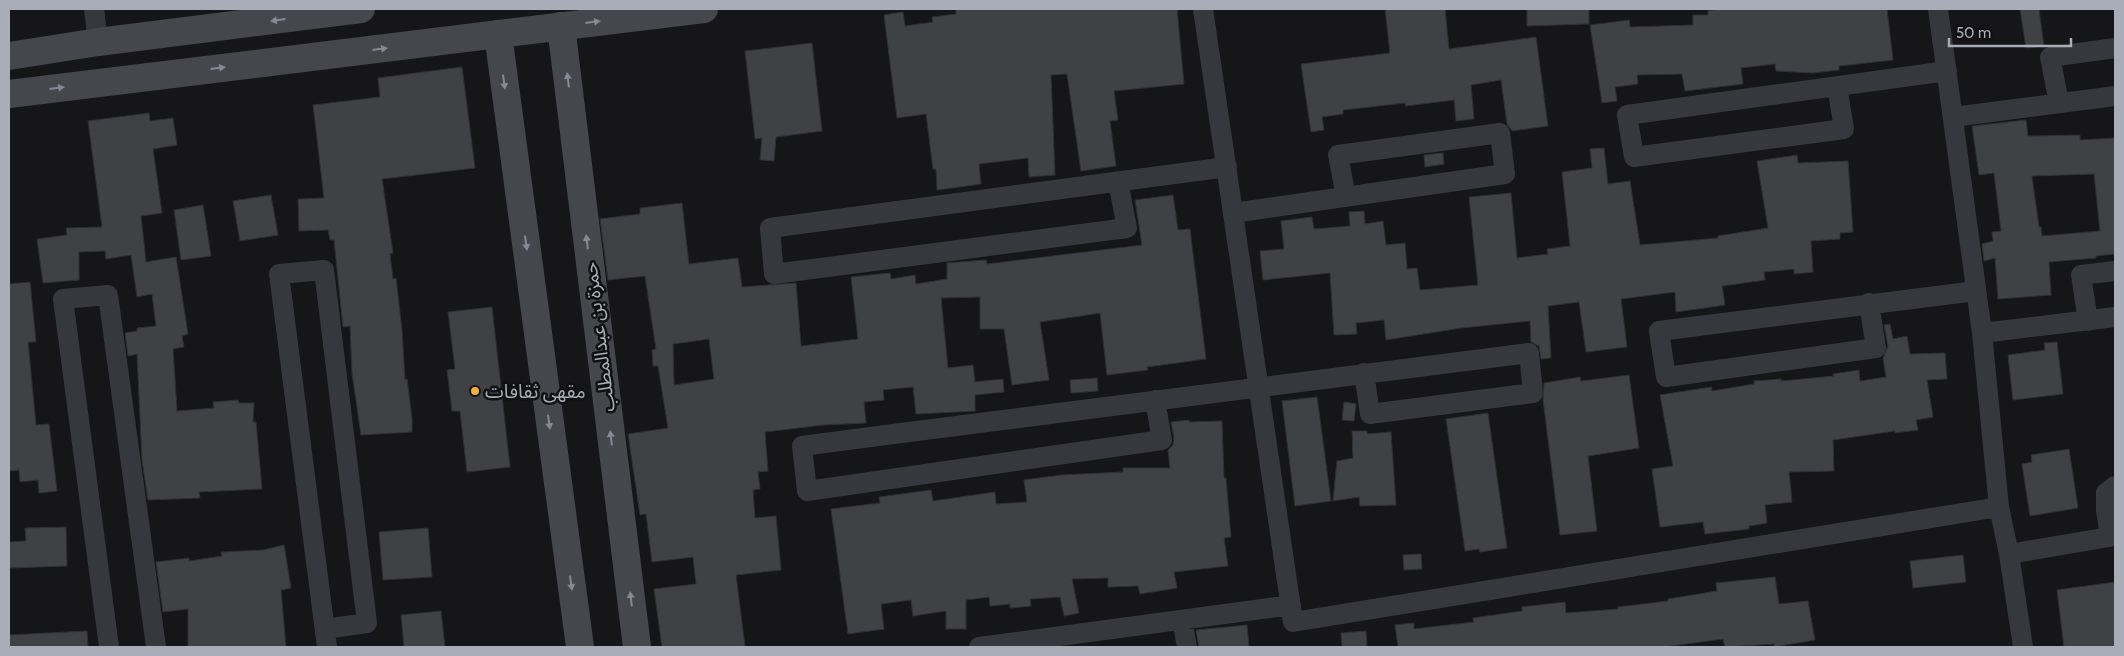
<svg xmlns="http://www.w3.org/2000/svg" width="2124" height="656" viewBox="0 0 2124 656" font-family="Cabin,'Noto Sans Arabic',sans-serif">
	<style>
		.building { fill: #404145; stroke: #303034; fill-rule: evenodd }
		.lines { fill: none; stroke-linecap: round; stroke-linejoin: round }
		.street { stroke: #37383d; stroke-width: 20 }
		.secondary { stroke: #45474d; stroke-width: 28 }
		.oneway { fill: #858993 }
		.poi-dot { fill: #f2b134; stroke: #111113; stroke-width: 2 }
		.labels { text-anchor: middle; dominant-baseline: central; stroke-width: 5; stroke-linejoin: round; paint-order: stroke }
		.street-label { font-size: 19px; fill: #a8adb8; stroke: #111113 }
		.poi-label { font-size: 19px; fill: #a8adb8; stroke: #111113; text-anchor: start }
	</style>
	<rect width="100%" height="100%" fill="#161618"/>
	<!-- building -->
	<path class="building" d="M 956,9 L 1177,9 L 1184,84 L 1114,91 L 1118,120 L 1110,121 L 1116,166 L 1081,171 L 1067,74 L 1051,75 L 1055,175 L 1029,177 L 1028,158 L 979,164 L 981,184 L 937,190 L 936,169 L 933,169 L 926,114 L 897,118 L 884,15 L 903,12 L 905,26 L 933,22 L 932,17 L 956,14 Z
		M 1385,9 L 1445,9 L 1449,49 L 1536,37 L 1548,126 L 1512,131 L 1507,124 L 1501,80 L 1471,85 L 1474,119 L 1456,121 L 1454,100 L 1406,106 L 1405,103 L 1343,110 L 1343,114 L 1322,117 L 1324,130 L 1311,132 L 1301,64 L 1390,53 Z
		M 1527,9 L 1589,9 L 1589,24 L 1527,26 Z
		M 1720,9 L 1887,9 L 1893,60 L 1839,66 L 1839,70 L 1813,73 L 1776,71 L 1775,64 L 1741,68 L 1743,84 L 1685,91 L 1682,74 L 1637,75 L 1638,84 L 1615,87 L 1617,101 L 1602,103 L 1590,25 L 1629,20 L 1630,27 L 1693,25 L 1693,15 L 1708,15 L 1708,11 Z
		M 2020,9 L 2039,9 L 2044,46 L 2026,48 Z
		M 812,43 L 822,131 L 776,137 L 774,161 L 760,160 L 762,138 L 755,139 L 745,51 Z
		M 462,67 L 475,168 L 382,179 L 393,253 L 390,254 L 393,279 L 396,278 L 402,330 L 405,380 L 407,379 L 412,418 L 412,432 L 361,435 L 352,373 L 350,326 L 343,327 L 334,240 L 330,240 L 328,230 L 299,231 L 298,199 L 324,198 L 313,105 L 380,97 L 378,78 Z
		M 149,113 L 150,121 L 173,118 L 177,145 L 153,149 L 162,213 L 141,216 L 146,262 L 176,257 L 188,334 L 182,336 L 184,347 L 173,349 L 177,411 L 214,408 L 213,402 L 238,400 L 239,403 L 254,403 L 253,422 L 256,422 L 262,489 L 199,492 L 200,498 L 148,500 L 142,460 L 137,354 L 128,356 L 125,333 L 137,331 L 137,328 L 156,326 L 152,294 L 137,297 L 131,255 L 106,259 L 105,251 L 79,252 L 79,280 L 43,283 L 37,239 L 67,235 L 66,228 L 102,227 L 88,121 Z
		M 2026,120 L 2028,136 L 2080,135 L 2080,140 L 2115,138 L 2115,254 L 2096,256 L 2096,258 L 2049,262 L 2051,295 L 1998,299 L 1995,258 L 1984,261 L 1982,244 L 1993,241 L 1992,232 L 2001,231 L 1994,173 L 1979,175 L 1972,126 ZM 2094,174 L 2100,231 L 2042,236 L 2041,227 L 2039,227 L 2032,176 Z
		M 1604,148 L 1608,184 L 1630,181 L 1640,245 L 1718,238 L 1718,236 L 1768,228 L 1757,161 L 1797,155 L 1798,163 L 1848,161 L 1853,232 L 1840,233 L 1840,239 L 1811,241 L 1813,272 L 1794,274 L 1794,269 L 1764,272 L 1765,280 L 1722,286 L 1725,305 L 1676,312 L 1675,292 L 1621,299 L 1627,347 L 1586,352 L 1579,302 L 1548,306 L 1551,358 L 1541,359 L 1539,346 L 1531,342 L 1530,321 L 1461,328 L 1386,340 L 1384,320 L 1356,323 L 1357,334 L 1334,335 L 1330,273 L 1263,280 L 1260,251 L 1284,249 L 1281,221 L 1312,217 L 1314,229 L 1350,226 L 1349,212 L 1364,211 L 1365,224 L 1383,221 L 1386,245 L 1405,243 L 1407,269 L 1417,268 L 1420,290 L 1478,285 L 1469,197 L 1511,193 L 1517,258 L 1548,254 L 1547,249 L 1570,246 L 1562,172 L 1592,168 L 1590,149 Z
		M 1443,153 L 1444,164 L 1425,167 L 1424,155 Z
		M 271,195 L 278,235 L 240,241 L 233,201 Z
		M 1173,195 L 1178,230 L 1190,229 L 1206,359 L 1147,367 L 1148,370 L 1107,375 L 1100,313 L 1040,322 L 1049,380 L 1012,385 L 1004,329 L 980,329 L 980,297 L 941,298 L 948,368 L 973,365 L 975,382 L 1003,379 L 1004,392 L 975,395 L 975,411 L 916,414 L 913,387 L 883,390 L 884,400 L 864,402 L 866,423 L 823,425 L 765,432 L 768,471 L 758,472 L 760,489 L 753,490 L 755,518 L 776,516 L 781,570 L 736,575 L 745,647 L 662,647 L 654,589 L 696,584 L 693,557 L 652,562 L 646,514 L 640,515 L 628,434 L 668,428 L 658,366 L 653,366 L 652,350 L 656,349 L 645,276 L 608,280 L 600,219 L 640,214 L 640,208 L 682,203 L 689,264 L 738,258 L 742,287 L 796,283 L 801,346 L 858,339 L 851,277 L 890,273 L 891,279 L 915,275 L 916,284 L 947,279 L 947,263 L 986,260 L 987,264 L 1142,245 L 1135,200 ZM 709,339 L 714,379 L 674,385 L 673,344 Z
		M 203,205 L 211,256 L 181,260 L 174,210 Z
		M 30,282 L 36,342 L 28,342 L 36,425 L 49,424 L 57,491 L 39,493 L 38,480 L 20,482 L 19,470 L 9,471 L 9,284 Z
		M 492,307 L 510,467 L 467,472 L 460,411 L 452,411 L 447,370 L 455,369 L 448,312 Z
		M 1890,324 L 1893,339 L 1907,336 L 1910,354 L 1945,353 L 1947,379 L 1927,380 L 1933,417 L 1916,420 L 1918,430 L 1895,433 L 1895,431 L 1833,440 L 1834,471 L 1789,472 L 1792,502 L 1765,505 L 1767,523 L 1749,526 L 1749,529 L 1705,534 L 1703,522 L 1660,527 L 1652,469 L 1673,466 L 1660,395 L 1711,387 L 1712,391 L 1754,384 L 1754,381 L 1781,379 L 1781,381 L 1834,376 L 1833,374 L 1859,370 L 1860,381 L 1886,377 L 1883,358 L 1888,346 L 1884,325 Z
		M 2057,342 L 2063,394 L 2013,400 L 2008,355 L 2045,350 L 2044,343 Z
		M 1629,375 L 1639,448 L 1588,456 L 1597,531 L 1560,535 L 1543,399 L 1544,383 L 1580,377 L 1581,381 Z
		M 1097,378 L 1098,391 L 1071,393 L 1070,380 Z
		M 1317,397 L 1331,501 L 1295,506 L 1282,401 Z
		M 1344,402 L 1356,404 L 1354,421 L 1342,420 Z
		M 1488,413 L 1507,548 L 1480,552 L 1479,549 L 1465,551 L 1446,419 Z
		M 1189,420 L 1189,422 L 1222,421 L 1224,478 L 1226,478 L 1231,537 L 1224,538 L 1228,566 L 1174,572 L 1177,588 L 1140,594 L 1138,586 L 1108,587 L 1108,578 L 1072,579 L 1079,613 L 1064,616 L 1060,597 L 1030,599 L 1031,606 L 1010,608 L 1010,604 L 990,606 L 989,597 L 966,600 L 966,629 L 946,629 L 946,611 L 913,616 L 911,600 L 881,604 L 884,629 L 848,634 L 831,509 L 880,503 L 879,497 L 931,490 L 933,501 L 995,492 L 996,504 L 1027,502 L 1024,480 L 1061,475 L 1123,472 L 1123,468 L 1170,468 L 1168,450 L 1173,445 L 1174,438 L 1171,422 Z
		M 1352,431 L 1367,431 L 1367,434 L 1391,432 L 1396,505 L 1360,506 L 1359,497 L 1333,501 L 1337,461 L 1353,458 Z
		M 2069,449 L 2078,508 L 2030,516 L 2022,464 L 2032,462 L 2031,455 Z
		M 66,527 L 67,566 L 9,568 L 9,542 L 26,541 L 25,528 Z
		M 428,528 L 432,577 L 383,580 L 379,532 Z
		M 284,545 L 291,588 L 281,590 L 286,647 L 188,647 L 188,609 L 163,612 L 156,562 L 189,558 L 189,561 L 222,556 L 221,552 L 263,550 Z
		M 1421,554 L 1422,569 L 1404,570 L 1403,555 Z
		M 1963,555 L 1966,582 L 1913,588 L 1910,561 Z
		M 1775,577 L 1779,604 L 1808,601 L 1815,640 L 1774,647 L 1774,644 L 1725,647 L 1723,639 L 1664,647 L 1398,647 L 1395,625 L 1414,623 L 1414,629 L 1474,622 L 1473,618 L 1522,611 L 1522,607 L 1565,602 L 1566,613 L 1618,609 L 1618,607 L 1668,601 L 1668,599 L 1717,591 L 1716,583 Z
		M 2115,582 L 2115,647 L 2064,647 L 2057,590 Z
		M 441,611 L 445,647 L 404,647 L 401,615 Z
		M 1247,625 L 1249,647 L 1199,647 L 1196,630 Z
		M 87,631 L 88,647 L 9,647 L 9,635 Z
		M 1366,631 L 1367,647 L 1342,647 L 1341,633 Z"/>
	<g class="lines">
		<!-- street -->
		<path class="street" d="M 94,9 L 98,42
			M 1203,9 L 1293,622 L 1999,507 L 1982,333 L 1938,9
			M 1837,86 L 1844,129 L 1634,157 L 1627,115 L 1947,71
			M 2059,103 L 2050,57 L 2115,48
			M 1953,117 L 2115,96
			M 1118,181 L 1127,228 L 774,274 L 770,228 L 1227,167
			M 1233,213 L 1505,174 L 1500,133 L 1338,155 L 1346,197
			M 1869,303 L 1876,348 L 1666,377 L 1659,331 L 1976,291
			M 2088,321 L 2081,275 L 2115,271
			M 1982,333 L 2115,317
			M 1155,400 L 1162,440 L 807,491 L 802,446 C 1044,414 1286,383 1529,353 L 1533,393 L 1370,414 L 1364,373
			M 1999,507 L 2009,554 L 2115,536
			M 2110,536 L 2106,510 L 2106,493 L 2115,486
			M 2009,554 L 2023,647
			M 1182,620 L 1187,647
			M 325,629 L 367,623 L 324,270 L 279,274 L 327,647
			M 109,647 L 63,299 L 108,295 L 156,647
			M 979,647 L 1291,605"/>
		<!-- secondary -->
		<path class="secondary" d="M 561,26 L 637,647
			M 498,34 L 580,647
			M 9,56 L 98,42 L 361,9
			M 9,94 L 704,9"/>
	</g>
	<!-- one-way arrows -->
	<defs><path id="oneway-solid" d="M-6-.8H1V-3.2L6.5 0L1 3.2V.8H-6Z" transform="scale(1.25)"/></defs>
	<g class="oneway">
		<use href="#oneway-solid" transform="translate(278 20) rotate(172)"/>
		<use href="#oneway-solid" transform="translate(593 22) rotate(-7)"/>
		<use href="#oneway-solid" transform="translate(380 49) rotate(-7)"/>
		<use href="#oneway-solid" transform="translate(218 68) rotate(-7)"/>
		<use href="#oneway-solid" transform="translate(568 80) rotate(-97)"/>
		<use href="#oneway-solid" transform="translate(504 82) rotate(82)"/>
		<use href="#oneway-solid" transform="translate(57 88) rotate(-7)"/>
		<use href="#oneway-solid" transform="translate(587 242) rotate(-97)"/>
		<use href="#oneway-solid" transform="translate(526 243) rotate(82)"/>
		<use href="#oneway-solid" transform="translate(549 422) rotate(82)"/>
		<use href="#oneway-solid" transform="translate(611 438) rotate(-97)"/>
		<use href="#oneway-solid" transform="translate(571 583) rotate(82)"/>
		<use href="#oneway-solid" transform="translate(631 599) rotate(-97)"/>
	</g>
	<!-- markers -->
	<circle class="poi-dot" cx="475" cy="391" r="5"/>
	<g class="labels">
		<!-- street labels -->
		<g class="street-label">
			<text transform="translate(599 337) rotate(-97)">حمزة بن عبدالمطلب</text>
		</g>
		<!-- poi labels -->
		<g class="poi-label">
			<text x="485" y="391">مقهى ثقافات</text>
		</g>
	</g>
	<!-- border -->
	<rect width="2124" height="656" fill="none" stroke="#a8adb8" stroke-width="20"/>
	<!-- scale -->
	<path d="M1949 38v8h122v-8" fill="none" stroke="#a8adb8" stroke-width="2.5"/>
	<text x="1956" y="38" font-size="15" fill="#a8adb8" stroke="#111113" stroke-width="4" paint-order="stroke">50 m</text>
</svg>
